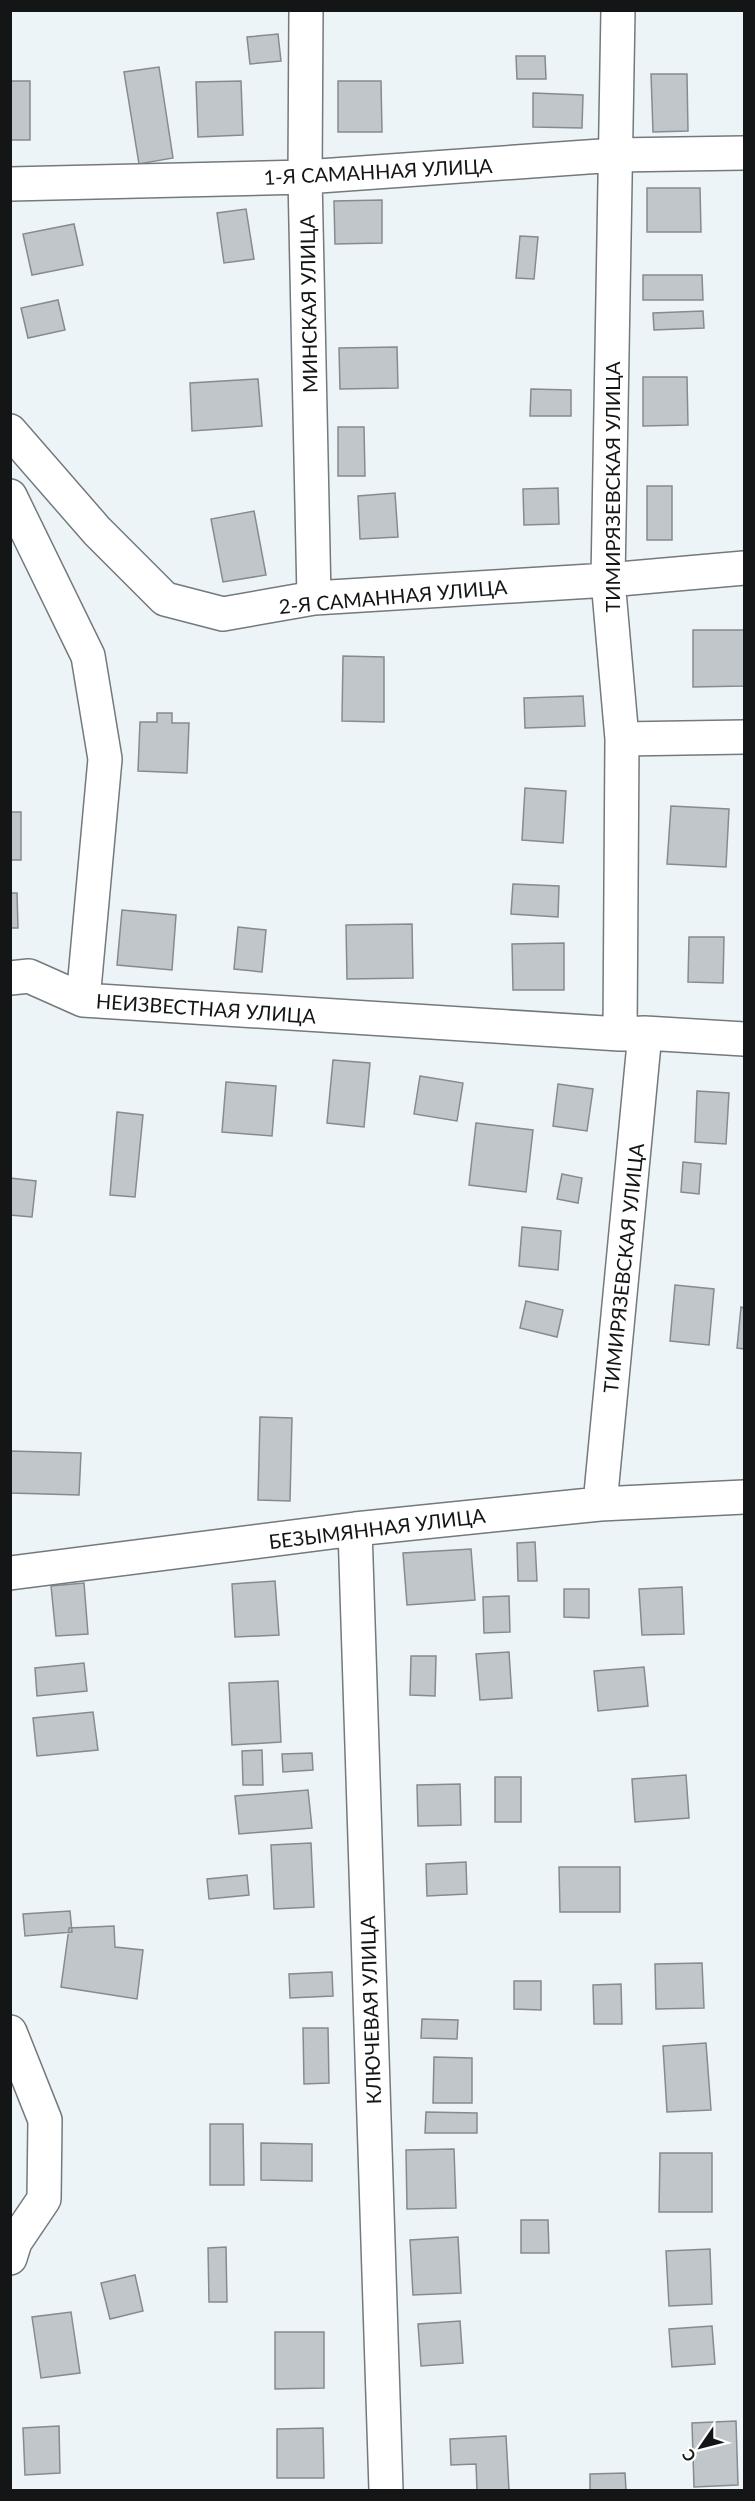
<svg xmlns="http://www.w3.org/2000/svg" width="755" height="2501" viewBox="0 0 755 2501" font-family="Lato,sans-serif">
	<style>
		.building { fill: #c0c6ca; stroke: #858b8e; stroke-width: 1.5 }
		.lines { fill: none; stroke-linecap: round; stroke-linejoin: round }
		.minor-casing { stroke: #73797d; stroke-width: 36 }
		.minor { stroke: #fff; stroke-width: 33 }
		.labels { text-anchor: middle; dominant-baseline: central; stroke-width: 5; stroke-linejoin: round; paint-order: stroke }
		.street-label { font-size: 20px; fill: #131516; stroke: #fff }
	</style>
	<rect width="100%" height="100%" fill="#edf4f8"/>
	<!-- building -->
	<path class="building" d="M 278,34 L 281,61 L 250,64 L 247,37 Z
		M 516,56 L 545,56 L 546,79 L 517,79 Z
		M 159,67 L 173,158 L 139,164 L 124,72 Z
		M 651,74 L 687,74 L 688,131 L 653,132 Z
		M 10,81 L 30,81 L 30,140 L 10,140 Z
		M 241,81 L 243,135 L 198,137 L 196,82 Z
		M 338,81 L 381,81 L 382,132 L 338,132 Z
		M 533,93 L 583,95 L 582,128 L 533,127 Z
		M 647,188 L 700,188 L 701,232 L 647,232 Z
		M 382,200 L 382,243 L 335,244 L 334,201 Z
		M 246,209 L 254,259 L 224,263 L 217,213 Z
		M 74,224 L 83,265 L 32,275 L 23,234 Z
		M 520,236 L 538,237 L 534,279 L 516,278 Z
		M 643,275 L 702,275 L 703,300 L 643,300 Z
		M 58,300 L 65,330 L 28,338 L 21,308 Z
		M 703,311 L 704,328 L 654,330 L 653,313 Z
		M 397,347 L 398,388 L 340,389 L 339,348 Z
		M 643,377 L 687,377 L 688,425 L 643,426 Z
		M 258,379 L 262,426 L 192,431 L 190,383 Z
		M 531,389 L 571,390 L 571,416 L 530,416 Z
		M 338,427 L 364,427 L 365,476 L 338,476 Z
		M 647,486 L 672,486 L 672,540 L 647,540 Z
		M 558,488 L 559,524 L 524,525 L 523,489 Z
		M 395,493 L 398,537 L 360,539 L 358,496 Z
		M 254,511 L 266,575 L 223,582 L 211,519 Z
		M 693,630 L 744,630 L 744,686 L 693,687 Z
		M 343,656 L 384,657 L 384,722 L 342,721 Z
		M 583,696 L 585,726 L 525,728 L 524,698 Z
		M 157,713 L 172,713 L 172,723 L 189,723 L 187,773 L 138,771 L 140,722 L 157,722 Z
		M 525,788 L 566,791 L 563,843 L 522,840 Z
		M 671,806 L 729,809 L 726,867 L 667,864 Z
		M 10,812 L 21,812 L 21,860 L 10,860 Z
		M 513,884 L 559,886 L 558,917 L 511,914 Z
		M 10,893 L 17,893 L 18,928 L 10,928 Z
		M 122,910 L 176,915 L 172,970 L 117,965 Z
		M 412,924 L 413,978 L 347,979 L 346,925 Z
		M 238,927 L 266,930 L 262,972 L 234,969 Z
		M 689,937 L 724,937 L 723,983 L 688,982 Z
		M 564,943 L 564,990 L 513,990 L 512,944 Z
		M 333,1060 L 370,1063 L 364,1127 L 327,1123 Z
		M 420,1076 L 463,1083 L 457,1121 L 414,1114 Z
		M 226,1082 L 276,1086 L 272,1136 L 222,1132 Z
		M 558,1084 L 593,1089 L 587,1131 L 553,1126 Z
		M 697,1091 L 729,1093 L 726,1144 L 695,1142 Z
		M 117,1112 L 143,1115 L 135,1197 L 110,1195 Z
		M 476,1123 L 533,1130 L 526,1192 L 469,1185 Z
		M 683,1162 L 701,1164 L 699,1194 L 681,1192 Z
		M 562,1174 L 582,1178 L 578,1203 L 557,1199 Z
		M 10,1178 L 36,1181 L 32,1217 L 10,1215 Z
		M 522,1227 L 561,1231 L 558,1270 L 519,1266 Z
		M 675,1285 L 714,1289 L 709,1345 L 670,1341 Z
		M 526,1301 L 563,1310 L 557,1337 L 520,1328 Z
		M 741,1307 L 744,1308 L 744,1349 L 737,1348 Z
		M 260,1417 L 292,1418 L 290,1501 L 258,1500 Z
		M 10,1451 L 81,1453 L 79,1495 L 10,1493 Z
		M 535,1542 L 537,1581 L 518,1581 L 517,1543 Z
		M 471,1549 L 475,1600 L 407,1605 L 403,1553 Z
		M 275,1581 L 279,1635 L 235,1637 L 232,1584 Z
		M 84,1583 L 88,1634 L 56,1636 L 51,1586 Z
		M 682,1587 L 684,1634 L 642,1635 L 639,1589 Z
		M 564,1589 L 589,1589 L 589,1618 L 564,1617 Z
		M 509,1596 L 510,1632 L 484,1633 L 483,1597 Z
		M 509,1652 L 512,1698 L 480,1700 L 476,1654 Z
		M 411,1656 L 436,1656 L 435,1696 L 410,1695 Z
		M 84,1663 L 87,1691 L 37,1696 L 35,1668 Z
		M 644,1667 L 648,1706 L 598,1711 L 594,1671 Z
		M 278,1681 L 281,1742 L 232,1745 L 229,1683 Z
		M 93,1712 L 98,1750 L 37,1756 L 33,1718 Z
		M 262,1750 L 263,1785 L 243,1785 L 242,1751 Z
		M 312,1753 L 313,1770 L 283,1772 L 282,1754 Z
		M 686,1775 L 689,1818 L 635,1822 L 632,1779 Z
		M 495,1777 L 521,1777 L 521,1822 L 495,1822 Z
		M 460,1784 L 461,1825 L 418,1826 L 417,1785 Z
		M 308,1790 L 312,1828 L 239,1834 L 235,1796 Z
		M 311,1843 L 314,1907 L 274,1909 L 271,1845 Z
		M 466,1862 L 467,1894 L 427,1896 L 426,1864 Z
		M 559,1867 L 620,1867 L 620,1912 L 560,1912 Z
		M 247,1875 L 249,1895 L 209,1899 L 207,1879 Z
		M 70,1911 L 72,1932 L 25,1936 L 23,1914 Z
		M 114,1926 L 115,1947 L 143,1950 L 137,1999 L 61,1987 L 69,1928 Z
		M 702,1963 L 704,2008 L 656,2009 L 655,1964 Z
		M 332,1972 L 333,1996 L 290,1998 L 289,1974 Z
		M 514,1981 L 541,1981 L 541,2010 L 514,2009 Z
		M 621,1984 L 622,2024 L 594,2024 L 593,1985 Z
		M 422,2019 L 458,2020 L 457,2039 L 421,2038 Z
		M 303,2028 L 328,2028 L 329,2083 L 304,2084 Z
		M 706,2043 L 711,2110 L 667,2112 L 663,2046 Z
		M 434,2057 L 472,2058 L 472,2103 L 433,2103 Z
		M 426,2112 L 477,2113 L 477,2133 L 425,2133 Z
		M 210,2124 L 243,2124 L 244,2185 L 210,2185 Z
		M 261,2143 L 312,2144 L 312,2181 L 261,2180 Z
		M 454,2149 L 456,2208 L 407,2209 L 406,2150 Z
		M 660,2153 L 712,2153 L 712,2212 L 659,2212 Z
		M 521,2220 L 548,2220 L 549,2253 L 521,2253 Z
		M 458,2237 L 461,2293 L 413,2295 L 410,2240 Z
		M 226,2247 L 227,2302 L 209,2302 L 208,2248 Z
		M 710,2249 L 712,2304 L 669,2306 L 666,2251 Z
		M 135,2275 L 143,2311 L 110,2319 L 101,2283 Z
		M 71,2312 L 80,2373 L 41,2378 L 32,2317 Z
		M 460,2321 L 463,2363 L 421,2366 L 418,2324 Z
		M 712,2326 L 715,2364 L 672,2367 L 669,2329 Z
		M 275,2332 L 324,2332 L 324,2388 L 275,2389 Z
		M 736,2421 L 738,2485 L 694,2487 L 692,2423 Z
		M 59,2426 L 60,2473 L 25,2475 L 23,2428 Z
		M 323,2428 L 324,2478 L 277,2478 L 277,2429 Z
		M 506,2436 L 509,2490 L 477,2490 L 476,2464 L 451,2465 L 450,2439 Z
		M 625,2473 L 626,2490 L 590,2490 L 590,2474 Z"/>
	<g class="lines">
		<!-- minor casing -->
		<g class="minor-casing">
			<path id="minor" d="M 306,10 L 305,177 L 314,598
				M 618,10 L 608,580 L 622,739 L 620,1034
				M 10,184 L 305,177 L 615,155 L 744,153
				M 10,431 L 97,531 L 165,599 L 223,614 L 314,598 L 608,580 L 744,568
				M 10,496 L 88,656 L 105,759 L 83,1000 L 620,1034 L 645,1033 L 744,1039
				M 622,739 L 744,737
				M 10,978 L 29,976 L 83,1000
				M 600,1504 L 645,1033
				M 355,1529 L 386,2490
				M 10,1573 L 355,1529 L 600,1504 L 744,1497
				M 10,2032 L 45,2120 L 44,2199 L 15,2242 L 10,2258"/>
		</g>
		<!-- minor -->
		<use href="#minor" class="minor"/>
	</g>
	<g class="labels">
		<!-- street labels -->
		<g class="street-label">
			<text transform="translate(378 171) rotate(-3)">1-Я САМАННАЯ УЛИЦА</text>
			<text transform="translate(308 304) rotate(-91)">МИНСКАЯ УЛИЦА</text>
			<text transform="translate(612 487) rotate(-90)">ТИМИРЯЗЕВСКАЯ УЛИЦА</text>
			<text transform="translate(393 596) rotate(-5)">2-Я САМАННАЯ УЛИЦА</text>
			<text transform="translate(206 1008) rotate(4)">НЕИЗВЕСТНАЯ УЛИЦА</text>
			<text transform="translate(623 1268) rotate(-84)">ТИМИРЯЗЕВСКАЯ УЛИЦА</text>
			<text transform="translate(377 1528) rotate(-7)">БЕЗЫМЯННАЯ УЛИЦА</text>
			<text transform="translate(370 2010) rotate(-92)">КЛЮЧЕВАЯ УЛИЦА</text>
		</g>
	</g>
	<!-- border -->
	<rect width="755" height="2501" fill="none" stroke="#131516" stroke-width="24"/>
	<!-- north arrow -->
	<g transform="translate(701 2447) rotate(235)" stroke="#ffffff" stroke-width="4.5" paint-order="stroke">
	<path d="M0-4.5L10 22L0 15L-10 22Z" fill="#131516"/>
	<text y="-9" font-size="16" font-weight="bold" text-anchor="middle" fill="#131516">С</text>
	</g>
</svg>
